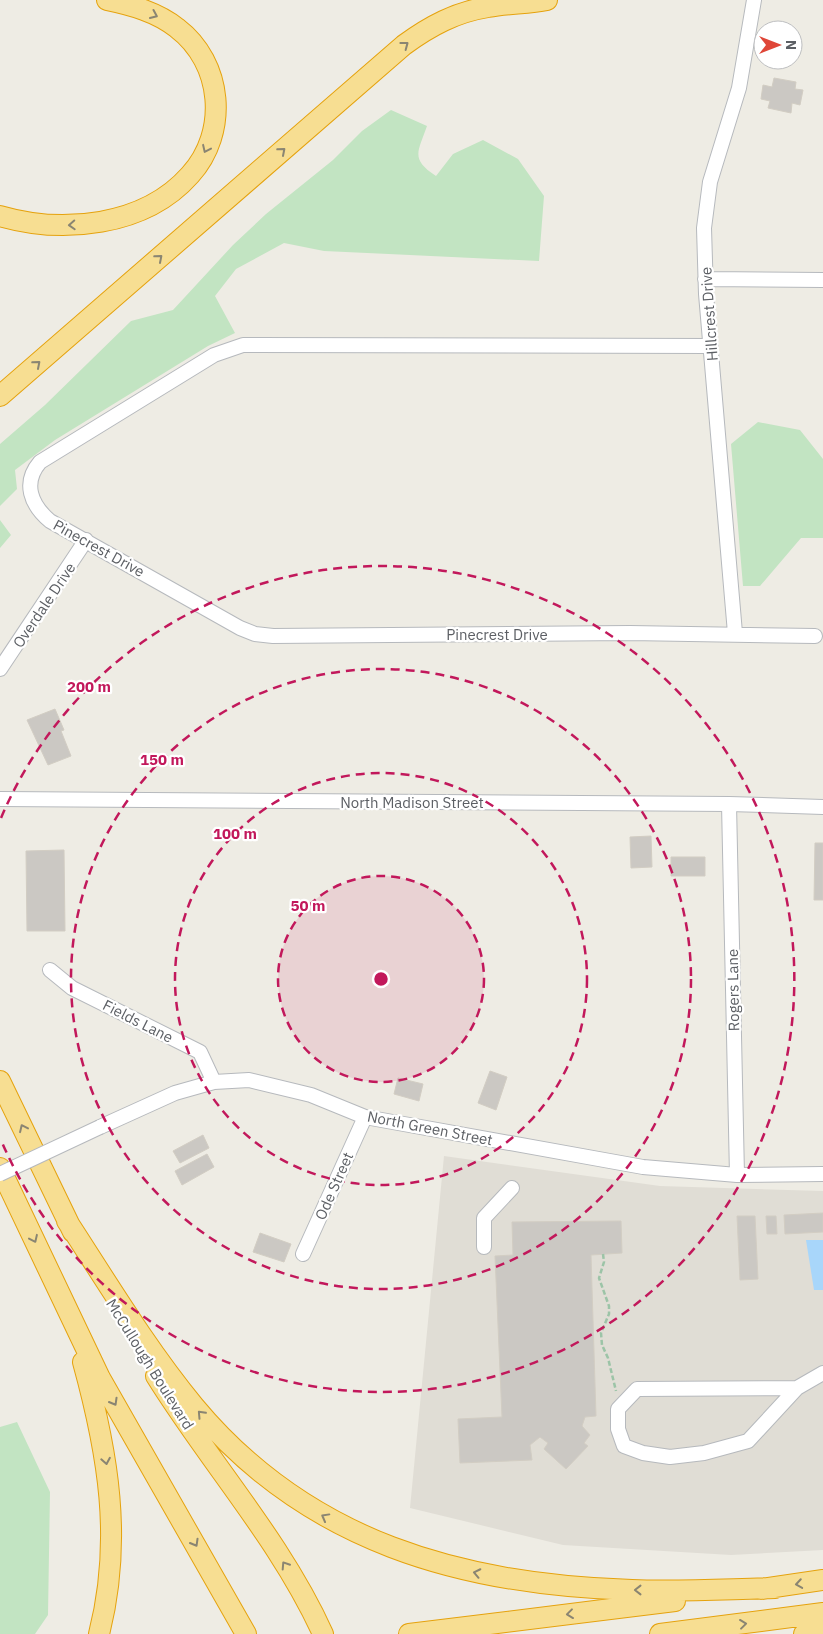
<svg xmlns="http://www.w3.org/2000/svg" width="823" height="1634" viewBox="0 0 823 1634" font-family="'IBM Plex Sans',sans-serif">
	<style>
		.education { fill: #e0ddd5 }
		.green { fill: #c2e4c2 }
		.water { fill: #a8d6fa }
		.building { fill: #cbc8c3; stroke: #d2cdc3 }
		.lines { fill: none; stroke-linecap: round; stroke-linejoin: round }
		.minor-casing { stroke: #b6b9bd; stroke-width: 16 }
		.highway-casing { stroke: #e5a20d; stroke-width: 22 }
		.path { stroke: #9cc4a7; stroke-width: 2.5; stroke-dasharray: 5 2.5; stroke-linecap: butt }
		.minor { stroke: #fff; stroke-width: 14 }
		.highway { stroke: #f7de92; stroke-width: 20 }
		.minor-bridge-casing { stroke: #b6b9bd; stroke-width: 16; stroke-linecap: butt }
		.minor-bridge { stroke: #fff; stroke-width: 14 }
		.oneway { stroke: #8a8572 }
		.ring { fill: none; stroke: #c2185b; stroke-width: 2.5; stroke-dasharray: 9 6 }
		.labels { text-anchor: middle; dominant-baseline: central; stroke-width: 4.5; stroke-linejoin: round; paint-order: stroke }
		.street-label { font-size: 15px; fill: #5c5f64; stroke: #fff }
		.centre { fill: #c2185b; stroke: #fff; stroke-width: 2.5 }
		.ring-label { font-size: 15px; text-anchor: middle; font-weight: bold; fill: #c2185b; stroke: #fff; stroke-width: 4.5; stroke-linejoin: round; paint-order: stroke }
	</style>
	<rect width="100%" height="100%" fill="#eeece4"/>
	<!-- education -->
	<path class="education" d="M 444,1156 L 660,1186 L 823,1191 L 823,1550 L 731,1555 L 563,1545 L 410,1508 Z"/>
	<!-- green -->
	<path class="green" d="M 391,110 L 427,126 C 418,152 410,159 436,176 L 453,154 L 483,140 L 518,159 L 544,196 L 539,261 L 324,251 L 284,243 L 236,269 L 215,296 L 235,333 L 208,346 L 55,440 L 15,470 L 17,489 L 0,506 L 0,444 L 45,405 L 131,321 L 173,310 L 233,245 L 266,214 L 333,160 L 362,131 Z
		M 758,422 L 800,430 L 823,459 L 823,538 L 801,538 L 760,586 L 743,586 L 731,444 Z
		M 0,520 L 11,535 L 0,548 Z
		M 17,1422 L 50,1492 L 48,1615 L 35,1634 L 0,1634 L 0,1427 Z"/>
	<!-- water -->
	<path class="water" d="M 806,1240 L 823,1240 L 823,1290 L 814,1290 Z"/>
	<!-- building -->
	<path class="building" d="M 774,78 L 796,82 L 795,89 L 803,90 L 800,105 L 792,103 L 791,113 L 768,108 L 770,101 L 761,99 L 763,85 L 772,87 Z
		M 55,709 L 64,730 L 61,731 L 71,756 L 48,765 L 27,720 Z
		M 651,836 L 652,867 L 631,868 L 630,837 Z
		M 815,843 L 823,843 L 823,900 L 814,900 Z
		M 64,850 L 65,931 L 27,931 L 26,851 Z
		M 671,857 L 705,857 L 705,876 L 671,876 Z
		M 490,1071 L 507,1077 L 496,1110 L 478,1103 Z
		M 398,1078 L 423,1084 L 419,1101 L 394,1094 Z
		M 203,1135 L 209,1148 L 180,1163 L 173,1151 Z
		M 207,1154 L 214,1167 L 182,1185 L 175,1171 Z
		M 823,1213 L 823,1232 L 785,1234 L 784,1215 Z
		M 737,1216 L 755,1216 L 758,1279 L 740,1280 Z
		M 766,1216 L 776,1216 L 777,1234 L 767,1234 Z
		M 621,1221 L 622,1253 L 591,1255 L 596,1416 L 585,1417 L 582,1426 L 590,1435 L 584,1443 L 588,1446 L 566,1469 L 544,1449 L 548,1443 L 540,1437 L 530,1445 L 532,1460 L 460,1463 L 458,1419 L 502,1417 L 495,1256 L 513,1255 L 512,1222 Z
		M 260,1233 L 291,1244 L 284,1262 L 253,1252 Z"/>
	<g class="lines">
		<!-- minor casing -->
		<g class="minor-casing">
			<path id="minor" d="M 705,279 L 823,280
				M 711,346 L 243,345 L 214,355 L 40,462 C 22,483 31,505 50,521 L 240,628 L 255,634 L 273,636 L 630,633 L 815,636
				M 735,633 L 706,294 L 704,228 L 710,182 L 739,88 L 754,0
				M 0,669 L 86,540
				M 0,799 L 729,804 L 823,807
				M 729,804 L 737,1175
				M 50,970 L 72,988 L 200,1052 L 214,1082
				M 100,1127 L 175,1093 L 214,1082 L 249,1080 L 311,1095 L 365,1117 L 643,1167 L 737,1175 L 823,1174
				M 484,1247 L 484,1218 L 512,1188
				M 303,1254 L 365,1117
				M 797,1388 L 637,1389 L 618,1409 L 618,1429 L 624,1446 L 643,1453 L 670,1457 L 704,1453 L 748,1441 L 797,1388 L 823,1373"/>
		</g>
		<!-- highway casing -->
		<g class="highway-casing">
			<path id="highway" d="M 0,216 C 62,234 144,227 190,175 C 229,132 223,63 177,28 C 157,12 131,5 107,0
				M 0,396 L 404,45 C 430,26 456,12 488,7 C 508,3 528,4 547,0
				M 0,1081 L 73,1232
				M 0,1168 L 100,1378 L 246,1634
				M 67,1221 C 108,1284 147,1349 194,1406 C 307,1542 462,1585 632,1590 C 680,1592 727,1589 775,1588
				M 83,1362 C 108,1453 123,1540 99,1634
				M 156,1376 C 210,1463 281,1541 323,1634
				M 761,1589 L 823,1580
				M 409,1634 L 675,1601
				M 660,1634 L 823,1613
				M 804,1634 L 823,1629"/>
		</g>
		<!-- path -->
		<path class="path" d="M 603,1254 L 604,1262 L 599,1278 L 609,1306 L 609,1314 L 601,1333 L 602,1345 L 608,1358 L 616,1391"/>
		<!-- minor -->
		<use href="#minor" class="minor"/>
		<!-- highway -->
		<use href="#highway" class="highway"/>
		<!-- minor-bridge casing -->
		<g class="minor-bridge-casing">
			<path id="minor-bridge" d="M 0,1174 L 100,1127"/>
		</g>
		<!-- minor-bridge -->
		<use href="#minor-bridge" class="minor-bridge"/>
	</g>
	<!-- one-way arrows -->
	<defs><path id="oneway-chevron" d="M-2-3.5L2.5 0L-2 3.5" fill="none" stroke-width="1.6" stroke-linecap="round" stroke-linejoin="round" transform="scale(1.25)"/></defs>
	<g class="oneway">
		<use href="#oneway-chevron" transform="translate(154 15) rotate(24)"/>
		<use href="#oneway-chevron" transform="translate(405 45) rotate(-37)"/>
		<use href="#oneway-chevron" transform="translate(206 149) rotate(115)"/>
		<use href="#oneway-chevron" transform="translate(282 151) rotate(-41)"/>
		<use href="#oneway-chevron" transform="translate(72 225) rotate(177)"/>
		<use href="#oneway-chevron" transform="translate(159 258) rotate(-41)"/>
		<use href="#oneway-chevron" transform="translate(37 364) rotate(-41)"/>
		<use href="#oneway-chevron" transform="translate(23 1128) rotate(-115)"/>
		<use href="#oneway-chevron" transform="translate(34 1239) rotate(65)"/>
		<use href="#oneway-chevron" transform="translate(114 1402) rotate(60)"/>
		<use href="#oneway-chevron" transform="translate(201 1414) rotate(-133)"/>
		<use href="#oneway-chevron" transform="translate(106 1461) rotate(80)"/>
		<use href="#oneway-chevron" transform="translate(325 1517) rotate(-151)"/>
		<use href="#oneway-chevron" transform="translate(195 1543) rotate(60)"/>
		<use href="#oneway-chevron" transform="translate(285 1565) rotate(-123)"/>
		<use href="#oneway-chevron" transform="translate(477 1573) rotate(-168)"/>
		<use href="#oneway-chevron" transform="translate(799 1584) rotate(171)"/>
		<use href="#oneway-chevron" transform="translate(638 1590) rotate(180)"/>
		<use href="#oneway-chevron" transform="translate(570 1614) rotate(173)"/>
		<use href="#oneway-chevron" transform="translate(743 1624) rotate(-7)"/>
	</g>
	<!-- distance rings -->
	<circle cx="381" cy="979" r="103" fill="#c2185b" fill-opacity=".12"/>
	<g class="ring">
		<circle cx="381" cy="979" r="103"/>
		<circle cx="381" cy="979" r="206"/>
		<circle cx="381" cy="979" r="310"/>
		<path d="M1 818A413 413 0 1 1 1 1140"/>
	</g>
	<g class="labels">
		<!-- street labels -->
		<g class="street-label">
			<text transform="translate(709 314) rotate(-94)">Hillcrest Drive</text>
			<text transform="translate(99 548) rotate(29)">Pinecrest Drive</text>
			<text transform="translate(44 605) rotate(-56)">Overdale Drive</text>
			<text x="497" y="634">Pinecrest Drive</text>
			<text x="412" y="802">North Madison Street</text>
			<text transform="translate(733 990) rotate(-91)">Rogers Lane</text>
			<text transform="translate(138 1021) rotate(27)">Fields Lane</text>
			<text transform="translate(430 1128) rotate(11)">North Green Street</text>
			<text transform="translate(334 1186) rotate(-66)">Ode Street</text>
			<text transform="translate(150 1364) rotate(58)">McCullough Boulevard</text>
		</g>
	</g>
	<circle cx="381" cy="979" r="8" class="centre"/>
	<g class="ring-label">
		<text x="89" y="692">200 m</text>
		<text x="162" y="765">150 m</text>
		<text x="235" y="839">100 m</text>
		<text x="308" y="911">50 m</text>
	</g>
	<!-- north arrow -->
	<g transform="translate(778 45) rotate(90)"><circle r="24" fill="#ffffff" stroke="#bebfc1"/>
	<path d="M0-4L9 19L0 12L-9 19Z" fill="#df4638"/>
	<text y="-8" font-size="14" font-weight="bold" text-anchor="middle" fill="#5c5f64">N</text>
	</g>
</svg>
